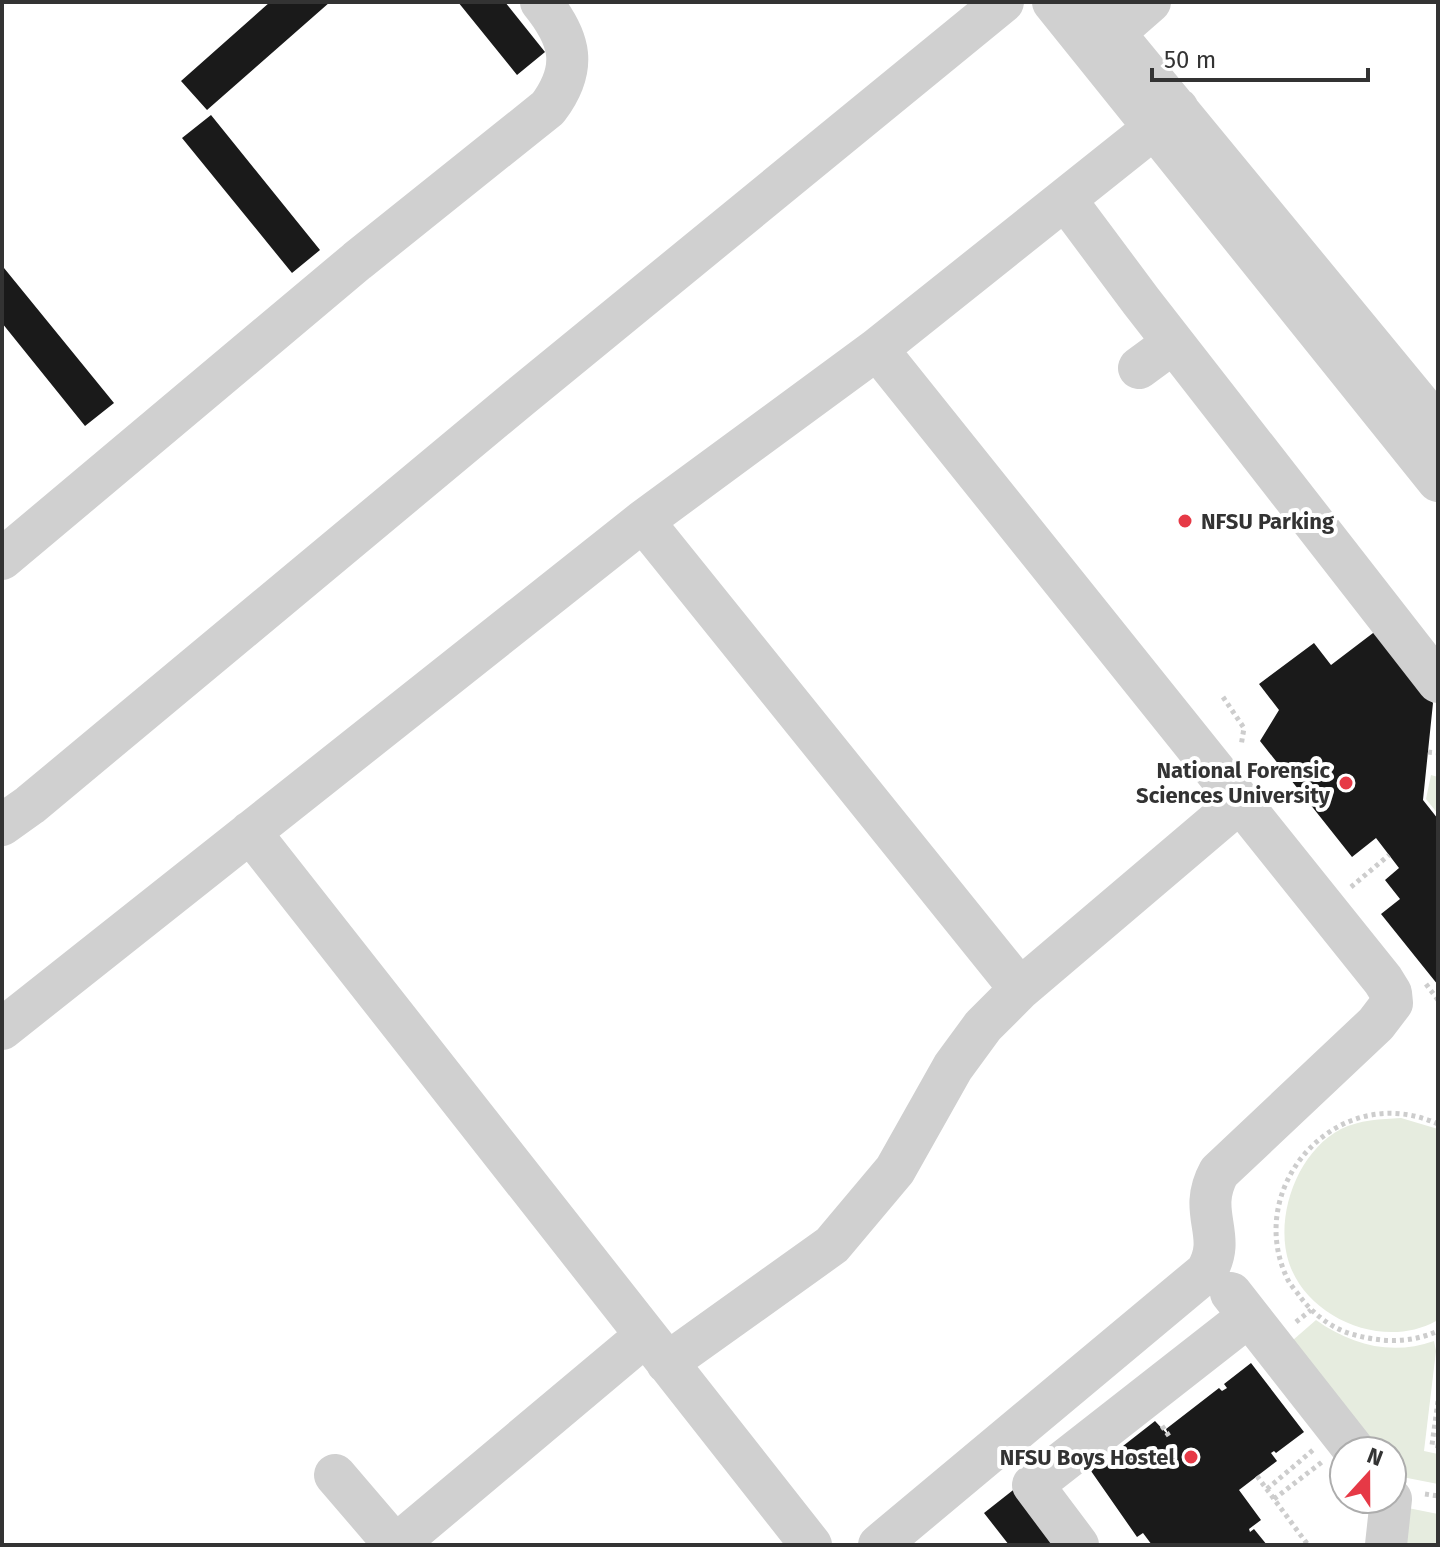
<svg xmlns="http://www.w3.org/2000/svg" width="1440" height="1547" viewBox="0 0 1440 1547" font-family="'Fira Sans',sans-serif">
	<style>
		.green { fill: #e6ecdf }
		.building { fill: #1a1a1a }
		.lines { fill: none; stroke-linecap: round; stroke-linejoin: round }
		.path { stroke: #cdcdcd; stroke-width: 5; stroke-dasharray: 4 4; stroke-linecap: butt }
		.minor { stroke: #d0d0d0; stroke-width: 42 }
		.poi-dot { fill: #e63946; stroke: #fff; stroke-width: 3 }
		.labels { text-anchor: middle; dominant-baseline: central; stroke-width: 8; stroke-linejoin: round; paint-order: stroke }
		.poi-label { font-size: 22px; font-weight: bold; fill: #333; stroke: #fff; text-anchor: end }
	</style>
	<rect width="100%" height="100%" fill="#fff"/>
	<!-- green -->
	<path class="green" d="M 1431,775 L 1438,777 L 1438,814 L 1426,799 Z
		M 1401,1118 L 1438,1129 L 1438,1314 L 1436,1321 C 1384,1350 1308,1319 1289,1263 C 1274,1217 1297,1152 1341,1129 C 1359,1120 1381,1119 1401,1118 Z
		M 1316,1320 C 1351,1345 1392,1356 1434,1341 L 1436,1351 L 1424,1451 L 1438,1454 L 1438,1484 L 1392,1475 L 1392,1451 L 1368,1451 L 1285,1347 Z
		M 1398,1506 L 1438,1514 L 1438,1545 L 1394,1545 Z"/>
	<!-- building -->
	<path class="building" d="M 270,2 L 330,2 L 207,110 L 181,81 Z
		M 458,2 L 505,2 L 545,52 L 517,75 Z
		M 211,115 L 320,250 L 292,273 L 182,138 Z
		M 4,268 L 114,403 L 85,426 L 2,323 L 2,270 Z
		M 1377,630 L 1433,703 L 1423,800 L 1438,819 L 1438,985 L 1381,914 L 1400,899 L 1385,880 L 1399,868 L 1376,838 L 1352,857 L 1260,741 L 1279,710 L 1259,684 L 1314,643 L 1331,665 Z
		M 1251,1363 L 1304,1432 L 1276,1453 L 1274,1451 L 1271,1453 L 1277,1461 L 1239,1490 L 1261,1520 L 1249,1529 L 1250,1532 L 1254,1529 L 1267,1545 L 1152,1545 L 1143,1533 L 1137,1537 L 1091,1471 L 1155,1421 L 1169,1436 L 1166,1429 L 1219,1388 L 1222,1391 L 1227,1388 L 1224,1384 Z
		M 1017,1487 L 1062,1545 L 1009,1545 L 984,1513 Z"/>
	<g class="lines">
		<!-- path -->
		<path class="path" d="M 1223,697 L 1244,728 L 1241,746
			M 1428,752 L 1438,753
			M 1351,887 L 1389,855
			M 1426,984 L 1438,1000
			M 1438,1124 C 1339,1079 1243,1185 1287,1278 C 1290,1285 1297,1292 1301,1298 C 1314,1315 1334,1330 1355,1335 C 1385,1343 1410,1343 1438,1331
			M 1296,1322 L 1311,1310
			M 1438,1401 L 1432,1445 L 1438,1446
			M 1162,1426 L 1169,1436
			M 1257,1476 L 1308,1545
			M 1267,1489 L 1313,1450
			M 1425,1494 L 1438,1496
			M 1274,1499 L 1322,1462"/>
		<!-- minor -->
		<path class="minor" d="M 1053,2 L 1438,481
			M 1097,12 L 1438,426
			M 1094,51 L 1150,2
			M 1065,199 L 1141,301 L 1438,682
			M 877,349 L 1383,980 L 1391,993 L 1392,1003 L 1376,1024 L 1219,1172 C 1196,1214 1229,1235 1206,1272 L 879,1545
			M 1139,368 L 1173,343
			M 643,521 L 1020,989
			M 2,559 L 357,261 L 548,108 C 578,68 571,39 541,2
			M 2,825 L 30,805 L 519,398 L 1003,2
			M 250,832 L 811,1545
			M 2,1029 L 643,521 L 877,349 L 1178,109
			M 1231,1293 L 1355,1451
			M 667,1363 L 832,1245 L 895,1170 L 953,1067 L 983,1026 L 1020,989 L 1240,802
			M 335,1475 L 395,1545
			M 396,1545 L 645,1336
			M 1078,1545 L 1033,1485 L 1249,1316
			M 1386,1545 L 1391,1499"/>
	</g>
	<!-- markers -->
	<g class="poi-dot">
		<circle cx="1185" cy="521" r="8"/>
		<circle cx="1346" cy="783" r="8"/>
		<circle cx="1191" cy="1457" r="8"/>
	</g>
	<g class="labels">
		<!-- poi labels -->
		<g class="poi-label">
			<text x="1201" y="521" text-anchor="start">NFSU Parking</text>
			<text x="1330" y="770">National Forensic<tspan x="1330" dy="25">Sciences University</tspan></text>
			<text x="1175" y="1457">NFSU Boys Hostel</text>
		</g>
	</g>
	<!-- border -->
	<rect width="1440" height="1547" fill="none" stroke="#333333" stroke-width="8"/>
	<!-- north arrow -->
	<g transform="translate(1368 1475) rotate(21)"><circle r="38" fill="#ffffff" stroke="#adadad" stroke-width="2"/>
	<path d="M0-6L14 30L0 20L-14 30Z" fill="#e63946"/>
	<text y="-12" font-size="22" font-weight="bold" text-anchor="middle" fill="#333333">N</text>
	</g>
	<!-- scale -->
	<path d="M1152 68v12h216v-12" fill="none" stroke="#333333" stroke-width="4"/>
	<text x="1164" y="68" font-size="24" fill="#333333" stroke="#ffffff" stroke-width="6" paint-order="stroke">50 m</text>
</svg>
